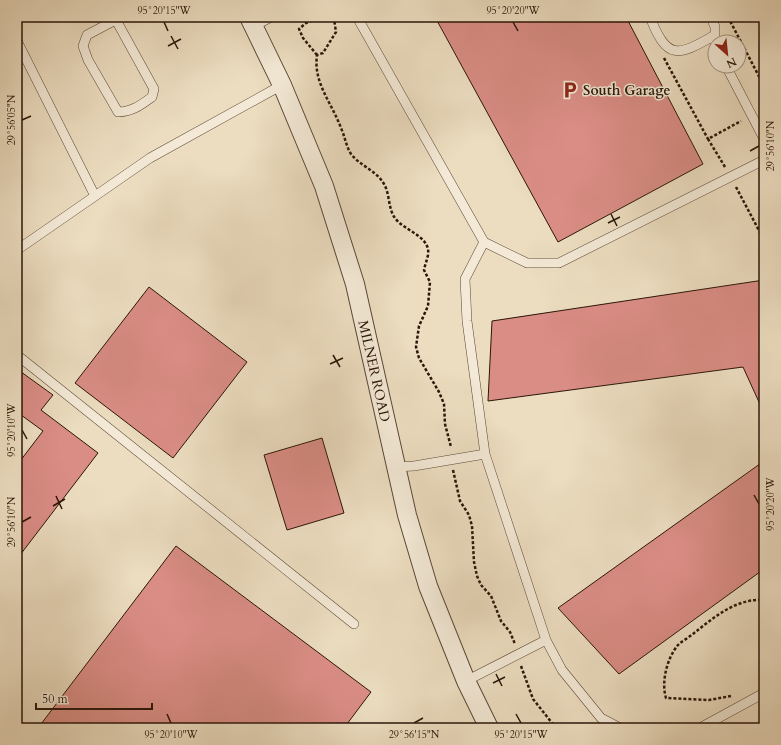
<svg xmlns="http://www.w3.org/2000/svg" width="781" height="745" viewBox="0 0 781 745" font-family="Cardo,serif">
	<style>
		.building { fill: #da8d85; stroke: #2a1508 }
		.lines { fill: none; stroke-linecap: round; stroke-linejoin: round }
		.service-casing { stroke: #5a4736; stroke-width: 10 }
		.minor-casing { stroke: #5a4736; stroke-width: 20 }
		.path { stroke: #2a1508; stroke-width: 2.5; stroke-dasharray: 3 2; stroke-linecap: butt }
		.service { stroke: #f3e9d6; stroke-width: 9 }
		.minor { stroke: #f3e9d6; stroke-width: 18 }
		.ticks { fill: none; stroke: #2a1508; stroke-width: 1.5 }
		.labels { text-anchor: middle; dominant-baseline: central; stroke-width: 3; stroke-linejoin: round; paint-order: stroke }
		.poi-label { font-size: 14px; font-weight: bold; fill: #2a1508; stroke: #f3e9d6; text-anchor: start }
		.street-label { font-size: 14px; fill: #2a1508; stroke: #f3e9d6 }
		.neatline { fill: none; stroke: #2a1508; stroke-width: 1.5 }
		.ticks-label { font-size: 10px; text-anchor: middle; fill: #2a1508 }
	</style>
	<rect width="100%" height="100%" fill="#ecddc0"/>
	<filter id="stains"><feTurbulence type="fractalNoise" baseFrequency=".005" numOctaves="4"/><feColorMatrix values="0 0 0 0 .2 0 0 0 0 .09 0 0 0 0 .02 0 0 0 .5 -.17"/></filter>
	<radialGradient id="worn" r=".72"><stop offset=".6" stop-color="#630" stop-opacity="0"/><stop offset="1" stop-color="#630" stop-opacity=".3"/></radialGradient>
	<!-- building -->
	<path class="building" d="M 435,17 L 626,17 L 703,164 L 558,242 Z
		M 764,280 L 764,413 L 743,367 L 488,401 L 492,321 Z
		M 149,287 L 247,362 L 173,458 L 75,383 Z
		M 17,369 L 53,395 L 41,410 L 98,453 L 17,559 L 17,465 L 43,431 L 17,412 Z
		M 322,438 L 344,513 L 287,530 L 264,455 Z
		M 764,461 L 764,569 L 619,674 L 558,608 Z
		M 176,546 L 371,692 L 344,728 L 38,728 Z"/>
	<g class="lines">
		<!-- service casing -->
		<g class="service-casing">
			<path id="service" d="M 357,17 L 484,242 L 527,263 L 559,263 L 764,160
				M 650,17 C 667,60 677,57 715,35
				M 711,17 L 715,27 L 715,46
				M 116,20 L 154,89 L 152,97 C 141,105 132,112 118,112 L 88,60 L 83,46 L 87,35 L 121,17
				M 254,26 L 271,17
				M 17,41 L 95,196
				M 726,66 L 764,139
				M 484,242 L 465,279 L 467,321 L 485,454 L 546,640
				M 17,250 L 150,158 L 282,85
				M 17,355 L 354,624
				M 396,467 L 414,466 L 485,454
				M 466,681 L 546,640 L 562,670 L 601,718 L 620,728
				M 700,728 L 764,693"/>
		</g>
		<!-- minor casing -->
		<g class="minor-casing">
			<g id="minor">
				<path id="s1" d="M 249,17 L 282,85 L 324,186 L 355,284 L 407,515 L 428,586 L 466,681 L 489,728"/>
			</g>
		</g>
		<!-- path -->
		<path class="path" d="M 327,17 L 334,19 L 336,32 L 323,53 L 317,55 C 313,83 332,103 341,128 C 345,137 346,146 351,154 C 360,166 376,170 384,184 C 390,194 388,209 395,218 C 404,231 431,236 428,255 C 427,260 425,265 424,270 L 430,282 L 428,306 L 419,326 L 416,347 L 419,358 L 439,392 L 444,404 L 445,424 L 451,447
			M 728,17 L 764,86
			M 317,55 L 303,38 L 299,29 L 306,23 L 321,17
			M 664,58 L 708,139
			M 725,167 L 708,139 L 741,121
			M 736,187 L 764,240
			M 453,470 L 460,501 L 469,515 L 472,526 L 474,562 L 477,576 L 481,585 L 491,596 L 501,621 L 510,632 L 515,644
			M 521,666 L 533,699 L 556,728
			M 731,696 L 709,700 L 666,698 C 661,682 667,658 678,645 C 682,641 688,638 693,634 C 713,618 736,598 764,600
			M 754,728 L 764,721"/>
		<!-- service -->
		<use href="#service" class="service"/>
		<!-- minor -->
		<use href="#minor" class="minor"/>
	</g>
	<!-- ticks -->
	<path class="ticks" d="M 164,22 L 168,31M 513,22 L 518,31M 171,36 L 178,49M 168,46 L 181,39M 22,120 L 31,116M 750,151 L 759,146M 611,214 L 617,226M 608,223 L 620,217M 333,355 L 340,367M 330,364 L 343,358M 22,430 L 27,439M 754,495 L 759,504M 56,496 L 62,509M 53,506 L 65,499M 22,522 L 31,517M 496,674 L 502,686M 493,683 L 505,677M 167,714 L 171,723M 516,714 L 521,723M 414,723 L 423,718"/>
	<!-- icons -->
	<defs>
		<g id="parking-bare" transform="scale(1.38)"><path d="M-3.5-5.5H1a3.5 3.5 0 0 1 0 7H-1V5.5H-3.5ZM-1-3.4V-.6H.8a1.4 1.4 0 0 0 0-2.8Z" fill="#8f2418" stroke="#f3e9d6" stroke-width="2.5" paint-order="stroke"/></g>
	</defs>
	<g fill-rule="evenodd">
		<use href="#parking-bare" x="570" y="90"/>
	</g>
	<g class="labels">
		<!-- poi labels -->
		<g class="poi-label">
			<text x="583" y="90">South Garage</text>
		</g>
		<!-- street labels -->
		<g class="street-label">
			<text stroke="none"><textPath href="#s1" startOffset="377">MILNER ROAD</textPath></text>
		</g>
	</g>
	<!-- margin -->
	<rect width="781" height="745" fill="none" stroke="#ecddc0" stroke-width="44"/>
	<!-- north arrow -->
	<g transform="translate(727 54) rotate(153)"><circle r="19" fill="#f3e9d6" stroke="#a39484"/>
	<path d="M0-3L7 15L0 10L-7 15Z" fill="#8f2418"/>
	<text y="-6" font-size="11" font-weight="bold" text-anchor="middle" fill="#2a1508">N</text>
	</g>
	<!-- scale -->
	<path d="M36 703v6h116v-6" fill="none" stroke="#2a1508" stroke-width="2"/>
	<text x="42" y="703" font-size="12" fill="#2a1508" stroke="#f3e9d6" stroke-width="3" paint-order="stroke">50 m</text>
	<rect x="22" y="22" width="737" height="701" class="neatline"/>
	<g class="ticks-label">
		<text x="164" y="14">95°20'15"W</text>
		<text x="513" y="14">95°20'20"W</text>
		<text transform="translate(11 120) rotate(-90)" y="4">29°56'05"N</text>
		<text transform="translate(770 146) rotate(-90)" y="4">29°56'10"N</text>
		<text transform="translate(11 430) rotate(-90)" y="4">95°20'10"W</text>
		<text transform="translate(770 504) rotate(-90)" y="4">95°20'20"W</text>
		<text transform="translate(11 522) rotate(-90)" y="4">29°56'10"N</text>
		<text x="171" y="738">95°20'10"W</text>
		<text x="414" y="738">29°56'15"N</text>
		<text x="521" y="738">95°20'15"W</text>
	</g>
	<rect width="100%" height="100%" filter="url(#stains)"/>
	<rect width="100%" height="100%" fill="url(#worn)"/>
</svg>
